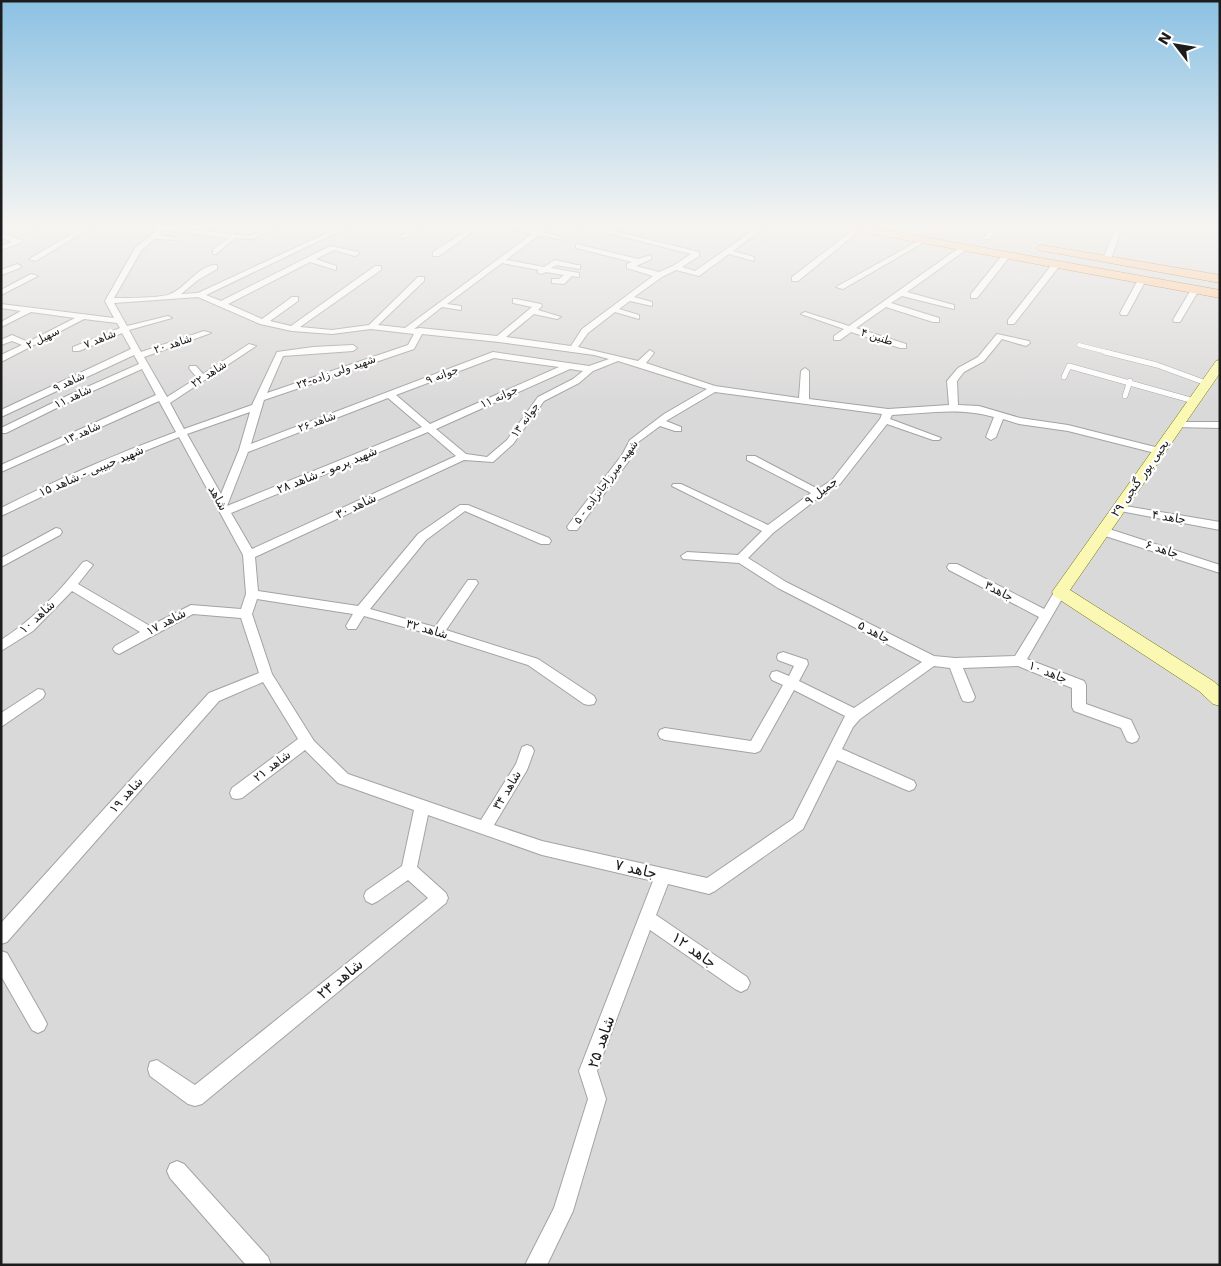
<svg xmlns="http://www.w3.org/2000/svg" width="1221" height="1266" viewBox="0 0 1221 1266" font-family="'DejaVu Sans',Cairo,sans-serif">
	<style>
		.residential { fill: #dad9d9 }
		.lines { fill: none; stroke-linecap: round; stroke-linejoin: round }
		.lane-far1-casing { stroke: #a3a3a3; stroke-width: 4.5 }
		.lane-casing { stroke: #a3a3a3; stroke-width: 6 }
		.street-casing { stroke: #a3a3a3; stroke-width: 2 }
		.secondary-casing { stroke: #6f7203; stroke-width: 1 }
		.primary-casing { stroke: #945600; stroke-width: 1 }
		.lane-far1 { stroke: #fff; stroke-width: 4 }
		.lane { stroke: #fff; stroke-width: 5 }
		.street { fill: #fff; fill-rule: evenodd }
		.secondary { fill: #faf8b3; fill-rule: evenodd }
		.primary { fill: #fdc897; fill-rule: evenodd }
		.labels { text-anchor: middle; dominant-baseline: central; stroke-width: 4.5; stroke-linejoin: round; paint-order: stroke }
		.far-street-label { font-size: 11px; fill: #1c1c1c; stroke: #fff }
		.street-label { font-size: 12px; fill: #1c1c1c; stroke: #fff }
		.near-street-label { font-size: 15px; fill: #1c1c1c; stroke: #fff }
	</style>
	<rect width="100%" height="100%" fill="#eee8e1"/>
	<!-- residential -->
	<path class="residential" d="M 1,227 L 1220,227 L 1220,1265 L 1,1265 Z"/>
	<g class="lines">
		<!-- lane-far1 casing -->
		<g class="lane-far1-casing">
			<path id="lane-far1" d="M 1079,345 L 1110,353"/>
		</g>
		<!-- lane casing -->
		<g class="lane-casing">
			<path id="lane" d="M 1105,352 L 1157,365 L 1206,383
				M 1064,377 L 1069,366 L 1194,401
				M 1125,396 L 1130,381"/>
		</g>
		<!-- street casing -->
		<g class="street-casing">
			<path id="street" d="M 32,227 L 39,227 L 29,233 L 25,233 L 25,231 Z
				M 84,227 L 91,227 L 36,261 L 29,259 Z
				M 150,227 L 168,227 L 250,236 L 268,227 L 275,227 L 253,239 L 235,238 L 216,254 L 213,254 L 213,250 L 228,238 L 164,230 L 159,235 L 176,238 L 176,240 L 154,239 L 141,251 L 114,298 C 125,298 163,298 170,294 C 185,289 199,264 217,265 L 217,269 L 198,280 L 181,294 L 198,293 L 340,227 L 348,227 L 206,295 L 221,301 L 330,246 L 358,252 L 359,254 L 355,256 L 334,250 L 316,259 L 336,266 L 336,270 L 310,262 L 228,304 L 262,319 L 292,297 L 298,297 L 298,301 L 270,321 L 291,326 L 375,266 L 381,266 L 381,270 L 300,327 L 332,330 L 369,325 L 418,277 L 424,277 L 424,281 L 378,325 L 405,328 L 532,234 L 512,228 L 511,227 L 521,227 L 537,231 L 542,227 L 549,227 L 543,232 L 563,238 L 563,240 L 539,235 L 506,260 L 544,267 L 555,260 L 577,265 L 580,265 L 580,269 L 556,265 L 551,268 L 579,273 L 579,277 L 572,276 L 564,284 L 552,283 L 552,279 L 559,279 L 564,275 L 546,272 L 541,274 L 537,272 L 539,270 L 502,263 L 447,304 L 461,306 L 461,310 L 442,307 L 414,329 L 420,328 L 497,336 L 532,307 L 513,303 L 513,299 L 516,299 L 541,304 L 542,306 L 538,310 L 561,317 L 557,319 L 534,314 L 506,337 L 571,346 L 582,329 L 653,276 L 627,268 L 627,264 L 632,262 L 576,248 L 576,244 L 638,259 L 651,255 L 651,259 L 636,266 L 659,272 L 673,266 L 691,254 L 608,233 L 607,232 L 610,230 L 699,252 L 699,256 L 682,267 L 695,271 L 758,227 L 765,227 L 733,251 L 754,257 L 754,261 L 729,254 L 699,276 L 676,270 L 662,277 L 634,297 L 652,302 L 652,306 L 630,301 L 619,309 L 639,315 L 639,319 L 615,312 L 588,333 L 578,347 L 638,361 L 650,350 L 654,353 L 646,363 L 715,386 L 799,398 L 801,371 L 805,368 L 809,371 L 809,399 L 888,409 L 949,405 L 947,381 L 958,368 L 978,357 L 997,334 L 1029,341 L 1030,343 L 1026,346 L 1002,339 L 984,361 L 964,372 L 957,381 L 958,405 L 979,406 L 1020,418 L 1068,425 L 1163,449 L 1163,453 L 1159,454 L 1068,431 L 1019,424 L 1003,419 L 996,437 L 991,440 L 986,437 L 994,417 C 961,407 926,413 892,415 L 890,419 L 941,438 L 939,440 L 933,440 L 887,424 L 840,484 L 822,495 L 773,533 L 748,558 L 786,582 L 934,656 L 955,658 L 1015,656 L 1039,617 L 949,570 L 947,567 L 949,564 L 957,564 L 1044,609 L 1056,589 L 1064,589 L 1066,592 L 1027,659 L 1084,681 L 1086,685 L 1086,704 L 1131,720 L 1139,737 L 1137,741 L 1132,743 L 1127,741 L 1121,728 L 1074,711 L 1072,707 L 1072,688 L 1018,666 L 963,668 L 975,697 L 973,701 L 968,702 L 963,701 L 961,697 L 950,668 L 934,666 L 860,719 L 853,727 L 842,749 L 914,781 L 916,785 L 914,789 L 909,791 L 904,789 L 837,760 L 803,829 L 715,891 L 709,894 L 668,884 L 656,915 L 747,977 L 750,983 L 747,989 L 741,992 L 735,989 L 650,930 L 597,1071 L 606,1099 L 573,1211 L 547,1265 L 525,1265 L 554,1208 L 588,1099 L 579,1071 L 653,881 L 542,855 L 428,815 L 417,867 L 446,893 L 448,898 L 446,903 L 202,1104 L 195,1106 L 188,1104 L 150,1076 L 148,1069 L 150,1062 L 157,1060 L 195,1085 L 428,898 L 408,880 L 378,901 L 372,904 L 366,901 L 364,896 L 366,891 L 402,866 L 414,810 L 338,783 L 305,750 L 242,798 L 237,799 L 232,798 L 230,793 L 232,788 L 298,739 L 263,682 L 219,701 L 7,942 L 1,944 L 1,923 L 209,693 L 259,673 L 241,618 L 193,614 L 119,654 L 115,652 L 113,649 L 115,646 L 140,632 L 72,591 L 33,631 L 1,651 L 1,640 C 34,619 59,592 83,562 L 87,561 L 93,565 L 78,584 L 150,626 L 191,605 L 241,609 L 246,594 L 243,555 L 179,437 L 98,470 L 1,516 L 1,508 C 58,479 116,454 176,432 L 159,401 L 1,472 L 1,465 L 156,395 L 142,369 L 75,399 L 6,433 L 1,433 L 1,428 L 69,395 L 139,364 L 134,355 L 1,417 L 1,410 L 131,349 L 122,333 L 79,351 L 73,351 L 73,347 L 120,328 L 117,323 L 84,319 L 1,362 L 1,355 L 22,345 L 12,341 L 1,345 L 1,340 L 12,335 L 28,342 L 75,318 L 31,312 L 1,327 L 1,322 L 21,311 L 1,308 L 1,304 L 114,318 L 105,301 L 135,248 L 157,230 ZM 198,297 L 260,324 L 292,331 L 332,334 L 371,329 L 414,334 L 408,345 L 267,393 L 283,356 L 353,351 L 357,348 L 353,345 L 313,347 L 277,352 L 252,405 L 184,429 L 170,403 L 256,346 L 249,344 L 203,374 L 196,366 L 190,366 L 189,368 L 197,378 L 167,397 L 144,357 L 211,333 L 204,331 L 141,352 L 129,330 L 172,318 L 168,316 L 127,326 L 114,303 ZM 422,334 L 499,342 L 594,355 L 609,359 L 589,366 L 493,352 L 251,444 L 264,400 L 414,349 ZM 494,358 L 559,367 L 430,424 L 396,395 ZM 618,361 L 707,389 L 664,414 L 630,440 L 622,455 L 569,524 L 567,527 L 569,530 L 577,530 L 631,458 L 637,443 L 660,426 L 675,431 L 681,431 L 681,427 L 666,421 L 715,392 L 882,414 L 880,419 L 832,480 L 818,489 L 755,456 L 747,456 L 747,460 L 811,493 L 768,525 L 681,484 L 673,484 L 672,486 L 762,531 L 738,555 L 687,552 L 681,556 L 683,559 L 739,563 L 778,588 L 922,662 L 854,708 L 799,681 L 808,664 L 807,660 L 783,652 L 778,654 L 777,657 L 778,660 L 794,666 L 789,676 L 777,671 L 772,672 L 770,676 L 772,680 L 783,685 L 751,741 L 665,728 L 660,730 L 658,734 L 660,738 L 665,740 L 755,753 L 760,751 L 794,690 L 845,716 L 793,819 L 707,878 L 542,841 L 494,825 L 527,770 L 534,751 L 532,747 L 527,745 L 522,747 L 516,764 L 481,820 L 348,774 L 314,741 L 272,674 L 252,614 L 257,599 L 353,614 L 346,626 L 348,629 L 356,629 L 364,616 L 437,636 L 528,665 L 584,704 L 589,705 L 594,704 L 596,700 L 594,696 L 538,659 L 446,630 L 476,586 L 478,583 L 476,580 L 468,580 L 435,627 L 370,609 L 426,540 L 465,511 L 541,544 L 549,544 L 551,541 L 549,538 L 468,505 L 460,505 L 418,534 L 358,606 L 258,591 L 255,557 L 464,460 L 493,462 L 513,444 L 544,401 L 579,383 L 593,371 ZM 570,369 L 583,371 L 573,379 L 538,397 L 507,440 L 487,457 L 466,454 L 436,429 ZM 388,398 L 422,427 L 227,506 L 248,452 ZM 250,412 L 239,450 L 221,494 L 187,434 ZM 428,432 L 456,456 L 252,549 L 231,513 Z
				M 416,227 L 423,227 L 404,238 L 398,237 Z
				M 472,227 L 479,227 L 439,256 L 433,256 L 433,252 Z
				M 573,227 L 583,227 L 584,228 L 581,230 Z
				M 857,227 L 863,228 L 798,281 L 792,281 L 792,277 Z
				M 991,227 L 997,227 L 990,239 L 986,239 L 984,238 Z
				M 1116,227 L 1122,227 L 1111,259 L 1104,261 L 1103,259 Z
				M 1,232 L 21,240 L 22,242 L 1,250 L 1,246 L 12,242 L 1,237 Z
				M 922,239 L 928,240 L 843,289 L 836,287 Z
				M 963,245 L 970,247 L 907,292 L 954,305 L 954,309 L 902,296 L 891,303 L 939,318 L 939,322 L 933,322 L 886,307 L 856,328 L 906,344 L 906,348 L 900,348 L 851,332 L 840,340 L 834,340 L 834,336 L 844,329 L 801,314 L 805,312 L 849,326 Z
				M 1004,253 L 1011,255 L 977,298 L 971,298 L 971,294 Z
				M 1054,262 L 1061,264 L 1014,324 L 1008,324 L 1008,320 Z
				M 17,264 L 21,266 L 20,268 L 1,275 L 1,270 Z
				M 31,274 L 38,276 L 1,295 L 1,290 Z
				M 1139,278 L 1146,280 L 1127,315 L 1121,315 L 1120,313 Z
				M 1192,288 L 1199,290 L 1180,322 L 1174,322 L 1173,320 Z
				M 1177,422 L 1220,422 L 1220,428 L 1174,427 L 1172,425 Z
				M 1119,505 L 1220,522 L 1220,530 L 1115,510 L 1114,508 L 1115,506 Z
				M 1103,527 L 1220,565 L 1220,573 L 1099,534 L 1097,531 Z
				M 56,528 L 60,529 L 62,532 L 60,535 L 1,567 L 1,558 Z
				M 38,689 L 43,690 L 45,694 L 43,698 L 1,727 L 1,713 Z
				M 1,951 L 7,953 L 44,1018 L 47,1024 L 44,1030 L 38,1033 L 32,1030 L 1,976 Z
				M 177,1161 L 184,1164 L 268,1257 L 271,1265 L 246,1265 L 170,1178 L 167,1171 L 170,1164 Z"/>
		</g>
		<!-- secondary casing -->
		<g class="secondary-casing">
			<path id="secondary" d="M 1220,360 L 1220,373 L 1070,590 L 1213,681 L 1220,687 L 1220,706 L 1213,704 L 1199,691 L 1054,596 L 1052,592 L 1216,361 Z"/>
		</g>
		<!-- primary casing -->
		<g class="primary-casing">
			<path id="primary" d="M 846,227 L 868,227 L 1220,290 L 1220,298 L 852,230 Z
				M 1042,245 L 1220,275 L 1220,283 L 1038,250 L 1036,248 L 1038,246 Z"/>
		</g>
		<!-- lane-far1 -->
		<use href="#lane-far1" class="lane-far1"/>
		<!-- lane -->
		<use href="#lane" class="lane"/>
		<!-- street -->
		<use href="#street" class="street"/>
		<!-- secondary -->
		<use href="#secondary" class="secondary"/>
		<!-- primary -->
		<use href="#primary" class="primary"/>
	</g>
	<!-- sky -->
	<linearGradient id="sky" x2="0" y2="1"><stop stop-color="#8bc1e3"/><stop offset="0.56" stop-color="#f7f5f2"/><stop offset="1" stop-color="#f7f5f2" stop-opacity="0"/></linearGradient>
	<rect width="1221" height="404" fill="url(#sky)"/>
	<g class="labels">
		<!-- far-street labels -->
		<g class="far-street-label">
			<text transform="translate(877 337) rotate(18)">طنین ۴</text>
			<text transform="translate(43 338) rotate(-27)">سهیل ۲</text>
			<text transform="translate(100 339) rotate(-22)">شاهد ۷</text>
			<text transform="translate(173 344) rotate(-18)">شاهد ۲۰</text>
			<text transform="translate(336 372) rotate(-19)">شهید ولی زاده-۲۴</text>
			<text transform="translate(209 374) rotate(-33)">شاهد ۲۲</text>
			<text transform="translate(442 375) rotate(-21)">جوانه ۹</text>
			<text transform="translate(69 382) rotate(-25)">شاهد ۹</text>
			<text transform="translate(73 397) rotate(-25)">شاهد ۱۱</text>
			<text transform="translate(499 397) rotate(-24)">جوانه ۱۱</text>
			<text transform="translate(525 420) rotate(-54)">جوانه ۱۳</text>
			<text transform="translate(317 422) rotate(-20)">شاهد ۲۶</text>
			<text transform="translate(82 433) rotate(-24)">شاهد ۱۳</text>
			<text transform="translate(606 482) rotate(-54)">شهید میرزاجانزاده - ۵</text>
		</g>
		<!-- street labels -->
		<g class="street-label">
			<text transform="translate(327 470) rotate(-22)">شهید پرمو - شاهد ۲۸</text>
			<text transform="translate(91 471) rotate(-23)">شهید حبیبی - شاهد ۱۵</text>
			<text transform="translate(1140 478) rotate(-55)">یحیی پور گنجی ۲۹</text>
			<text transform="translate(821 491) rotate(-37)">جمیل ۹</text>
			<text transform="translate(218 498) rotate(61)">شاهد</text>
			<text transform="translate(356 506) rotate(-25)">شاهد ۳۰</text>
			<text transform="translate(1169 517) rotate(9)">جاهد ۴</text>
			<text transform="translate(1162 549) rotate(18)">جاهد ۶</text>
			<text transform="translate(999 591) rotate(27)">جاهد۳</text>
			<text transform="translate(37 617) rotate(-42)">شاهد ۱۰</text>
			<text transform="translate(166 622) rotate(-28)">شاهد ۱۷</text>
			<text transform="translate(427 629) rotate(16)">شاهد ۳۲</text>
			<text transform="translate(874 632) rotate(27)">جاهد ۵</text>
			<text transform="translate(1048 672) rotate(22)">جاهد ۱۰</text>
			<text transform="translate(272 766) rotate(-37)">شاهد ۲۱</text>
			<text transform="translate(507 790) rotate(-59)">شاهد ۳۴</text>
			<text transform="translate(126 795) rotate(-48)">شاهد ۱۹</text>
		</g>
		<!-- near-street labels -->
		<g class="near-street-label">
			<text transform="translate(636 869) rotate(13)">جاهد ۷</text>
			<text transform="translate(694 950) rotate(35)">جاهد ۱۲</text>
			<text transform="translate(340 979) rotate(-39)">شاهد ۲۳</text>
			<text transform="translate(601 1042) rotate(-71)">شاهد ۲۵</text>
		</g>
	</g>
	<!-- border -->
	<rect width="1221" height="1266" fill="none" stroke="#1c1c1c" stroke-width="5"/>
	<!-- north arrow -->
	<g transform="translate(1176 45) rotate(301)" stroke="#ffffff" stroke-width="4" paint-order="stroke">
	<path d="M0-4L9 19L0 12L-9 19Z" fill="#1c1c1c"/>
	<text y="-8" font-size="14" font-weight="bold" text-anchor="middle" fill="#1c1c1c">N</text>
	</g>
</svg>
